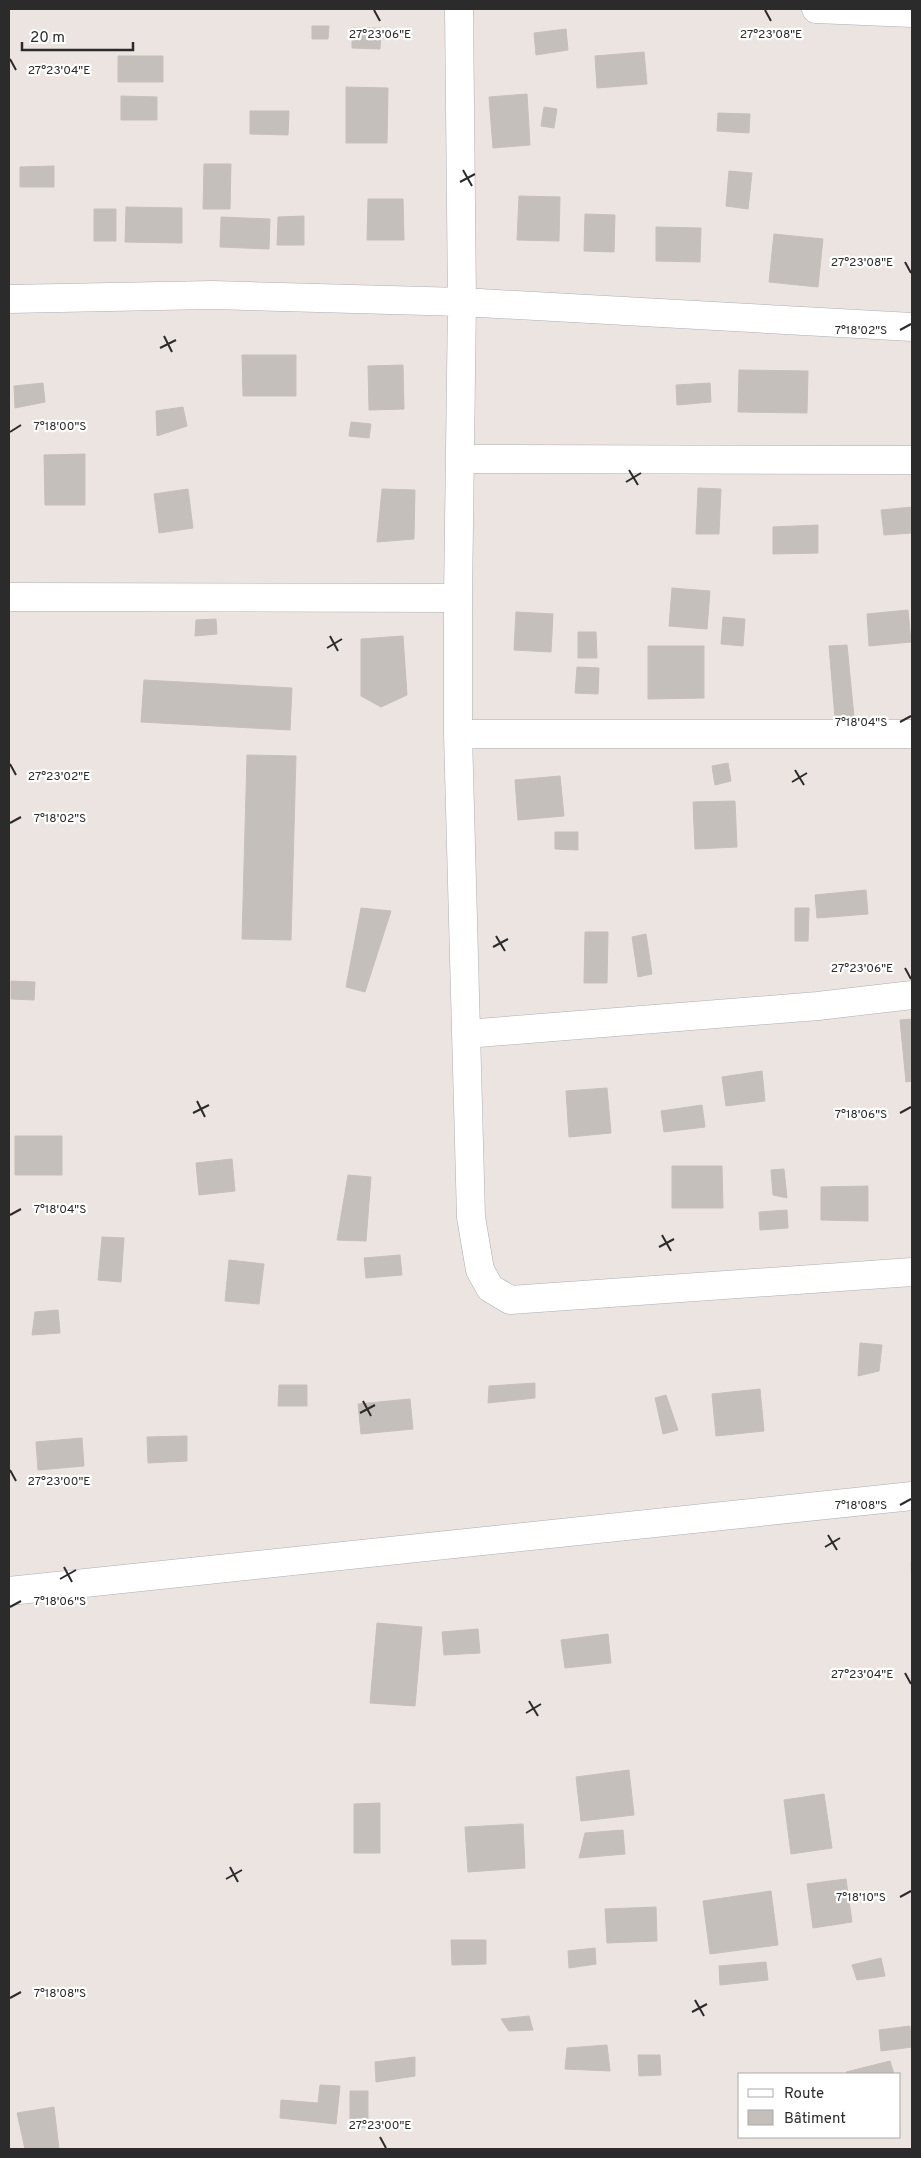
<svg xmlns="http://www.w3.org/2000/svg" width="921" height="2158" viewBox="0 0 921 2158" font-family="Overpass,sans-serif">
	<style>
		.building { fill: #c4bfbb; stroke: #c7c0b9 }
		.lines { fill: none; stroke-linecap: round; stroke-linejoin: round }
		.street-casing { stroke: #acafb6; stroke-width: 29 }
		.secondary-casing { stroke: #acafb6; stroke-width: 29 }
		.street { stroke: #fff; stroke-width: 28 }
		.secondary { stroke: #fff; stroke-width: 28 }
		.ticks { fill: none; stroke: #2b2b2b; stroke-width: 2 }
		.ticks-label { font-size: 12px; text-anchor: middle; fill: #2b2b2b; stroke: #fff; stroke-width: 4.5; stroke-linejoin: round; paint-order: stroke }
	</style>
	<rect width="100%" height="100%" fill="#ebe4e0"/>
	<!-- building -->
	<path class="building" d="M 312,26 L 329,26 L 328,39 L 312,39 Z
		M 352,28 L 381,28 L 380,49 L 352,48 Z
		M 566,29 L 568,50 L 536,55 L 534,33 Z
		M 644,52 L 647,84 L 597,88 L 595,56 Z
		M 118,56 L 163,56 L 163,82 L 118,82 Z
		M 346,87 L 388,88 L 387,143 L 346,143 Z
		M 527,94 L 530,145 L 493,148 L 489,97 Z
		M 121,96 L 157,97 L 157,120 L 121,120 Z
		M 544,107 L 557,109 L 554,128 L 541,126 Z
		M 250,111 L 289,111 L 288,135 L 250,134 Z
		M 718,113 L 750,114 L 749,133 L 717,131 Z
		M 204,164 L 231,164 L 230,209 L 203,209 Z
		M 54,166 L 54,187 L 20,187 L 20,167 Z
		M 729,171 L 752,173 L 748,209 L 726,206 Z
		M 519,196 L 560,197 L 559,241 L 517,240 Z
		M 368,199 L 403,199 L 404,240 L 367,240 Z
		M 126,207 L 182,208 L 182,243 L 125,242 Z
		M 94,209 L 116,209 L 116,241 L 94,241 Z
		M 585,214 L 615,215 L 614,252 L 584,251 Z
		M 304,216 L 304,245 L 277,245 L 278,217 Z
		M 221,217 L 270,219 L 269,249 L 220,247 Z
		M 656,227 L 701,228 L 700,262 L 656,261 Z
		M 774,234 L 823,239 L 818,287 L 769,282 Z
		M 242,355 L 296,355 L 296,396 L 243,396 Z
		M 403,365 L 404,409 L 369,410 L 368,366 Z
		M 739,370 L 808,371 L 807,413 L 738,412 Z
		M 43,383 L 45,402 L 15,408 L 14,386 Z
		M 710,383 L 711,402 L 677,405 L 676,385 Z
		M 183,407 L 187,426 L 157,436 L 156,411 Z
		M 351,422 L 371,424 L 369,438 L 349,436 Z
		M 85,454 L 85,505 L 45,505 L 44,455 Z
		M 698,488 L 721,489 L 719,534 L 696,534 Z
		M 188,489 L 193,528 L 159,533 L 154,494 Z
		M 382,489 L 415,490 L 414,539 L 377,542 Z
		M 912,507 L 912,533 L 884,535 L 881,510 Z
		M 818,525 L 818,553 L 773,554 L 773,527 Z
		M 672,588 L 710,591 L 707,629 L 669,626 Z
		M 908,610 L 911,642 L 869,646 L 867,614 Z
		M 516,612 L 553,614 L 551,652 L 514,650 Z
		M 723,617 L 745,619 L 743,646 L 721,644 Z
		M 216,619 L 217,634 L 195,636 L 196,620 Z
		M 578,632 L 596,632 L 597,658 L 578,658 Z
		M 403,636 L 407,695 L 381,707 L 361,696 L 361,639 Z
		M 847,645 L 854,717 L 835,718 L 829,646 Z
		M 648,646 L 704,646 L 704,698 L 648,699 Z
		M 577,667 L 599,668 L 598,694 L 575,693 Z
		M 144,680 L 292,688 L 290,730 L 141,722 Z
		M 247,755 L 296,756 L 291,940 L 242,939 Z
		M 728,763 L 731,781 L 715,785 L 712,766 Z
		M 560,776 L 564,816 L 518,820 L 515,780 Z
		M 735,801 L 737,847 L 695,849 L 693,802 Z
		M 555,832 L 578,832 L 578,850 L 555,849 Z
		M 866,890 L 868,914 L 817,918 L 815,895 Z
		M 361,908 L 391,911 L 365,992 L 346,987 Z
		M 795,908 L 809,908 L 808,941 L 795,941 Z
		M 585,932 L 608,932 L 607,983 L 584,983 Z
		M 646,934 L 652,974 L 638,977 L 632,937 Z
		M 11,981 L 35,982 L 34,1000 L 11,999 Z
		M 912,1019 L 912,1081 L 906,1082 L 900,1020 Z
		M 762,1071 L 765,1101 L 726,1106 L 722,1077 Z
		M 607,1088 L 611,1133 L 569,1137 L 566,1091 Z
		M 702,1105 L 705,1127 L 664,1132 L 661,1111 Z
		M 15,1136 L 62,1136 L 62,1175 L 15,1175 Z
		M 232,1159 L 235,1191 L 199,1195 L 196,1163 Z
		M 672,1166 L 722,1166 L 723,1208 L 672,1208 Z
		M 784,1169 L 787,1198 L 773,1195 L 771,1170 Z
		M 348,1175 L 371,1177 L 366,1241 L 337,1240 Z
		M 868,1186 L 868,1221 L 821,1220 L 821,1187 Z
		M 787,1210 L 788,1228 L 760,1230 L 759,1212 Z
		M 102,1237 L 124,1238 L 121,1282 L 98,1280 Z
		M 400,1255 L 402,1275 L 366,1278 L 364,1258 Z
		M 229,1260 L 264,1264 L 259,1304 L 225,1301 Z
		M 58,1310 L 60,1333 L 32,1335 L 35,1312 Z
		M 860,1343 L 882,1345 L 879,1371 L 858,1376 Z
		M 535,1383 L 535,1398 L 488,1403 L 489,1386 Z
		M 279,1385 L 307,1385 L 307,1406 L 278,1406 Z
		M 760,1389 L 764,1431 L 716,1436 L 712,1394 Z
		M 666,1395 L 678,1430 L 663,1434 L 655,1398 Z
		M 410,1399 L 413,1429 L 361,1434 L 358,1404 Z
		M 187,1436 L 187,1461 L 148,1463 L 147,1437 Z
		M 82,1438 L 84,1466 L 38,1470 L 36,1442 Z
		M 911,1562 L 912,1562 L 912,1594 Z
		M 377,1623 L 422,1627 L 415,1706 L 370,1703 Z
		M 478,1629 L 480,1653 L 444,1655 L 442,1632 Z
		M 608,1634 L 611,1663 L 565,1668 L 561,1640 Z
		M 629,1770 L 634,1815 L 581,1821 L 576,1777 Z
		M 824,1794 L 832,1848 L 791,1854 L 784,1800 Z
		M 380,1803 L 380,1853 L 354,1853 L 354,1804 Z
		M 523,1824 L 525,1868 L 468,1872 L 465,1827 Z
		M 623,1830 L 625,1854 L 579,1858 L 585,1833 Z
		M 846,1879 L 852,1922 L 813,1928 L 807,1884 Z
		M 771,1891 L 778,1945 L 710,1954 L 703,1901 Z
		M 656,1907 L 657,1941 L 607,1943 L 605,1909 Z
		M 451,1940 L 486,1940 L 486,1964 L 452,1965 Z
		M 595,1948 L 596,1964 L 569,1968 L 568,1951 Z
		M 881,1958 L 885,1976 L 857,1980 L 852,1965 Z
		M 766,1962 L 768,1980 L 720,1985 L 719,1966 Z
		M 529,2016 L 533,2030 L 509,2031 L 501,2019 Z
		M 910,2026 L 912,2047 L 881,2051 L 879,2030 Z
		M 607,2045 L 610,2071 L 565,2069 L 567,2048 Z
		M 638,2055 L 660,2055 L 661,2075 L 639,2076 Z
		M 415,2057 L 415,2076 L 376,2082 L 375,2062 Z
		M 890,2061 L 894,2074 L 847,2074 L 846,2072 Z
		M 320,2085 L 340,2086 L 336,2124 L 280,2118 L 281,2100 L 318,2103 Z
		M 350,2091 L 368,2091 L 368,2127 L 350,2128 Z
		M 54,2107 L 59,2149 L 25,2149 L 17,2113 Z"/>
	<g class="lines">
		<!-- street casing -->
		<g class="street-casing">
			<path id="street" d="M 459,9 L 462,302 L 458,598 L 458,734 L 471,1217 L 480,1270 L 490,1288 L 510,1300 L 912,1272
				M 816,9 L 912,13
				M 9,299 L 212,295 L 462,302 L 912,327
				M 460,459 L 912,460
				M 9,597 L 458,598
				M 458,734 L 912,734
				M 466,1034 L 818,1006 L 912,995"/>
		</g>
		<!-- secondary casing -->
		<g class="secondary-casing">
			<path id="secondary" d="M 9,1591 L 912,1496"/>
		</g>
		<!-- street -->
		<use href="#street" class="street"/>
		<!-- secondary -->
		<use href="#secondary" class="secondary"/>
	</g>
	<!-- ticks -->
	<path class="ticks" d="M 374,10 L 380,21M 765,10 L 771,21M 10,59 L 16,70M 463,170 L 472,186M 460,182 L 475,174M 905,262 L 911,273M 900,330 L 911,324M 164,336 L 172,352M 160,348 L 176,340M 10,432 L 21,425M 629,470 L 638,485M 626,482 L 641,473M 330,636 L 338,651M 327,648 L 342,639M 900,722 L 911,716M 10,764 L 16,775M 795,770 L 804,785M 792,782 L 807,773M 10,823 L 21,817M 496,936 L 505,951M 493,947 L 508,939M 905,968 L 911,979M 197,1101 L 205,1117M 193,1113 L 209,1105M 900,1113 L 911,1107M 10,1215 L 21,1209M 662,1235 L 671,1251M 659,1247 L 674,1239M 363,1401 L 371,1416M 360,1413 L 375,1405M 10,1470 L 16,1481M 900,1505 L 911,1499M 828,1535 L 837,1550M 825,1547 L 840,1538M 64,1567 L 72,1582M 60,1579 L 76,1570M 10,1607 L 21,1601M 905,1673 L 911,1684M 529,1701 L 538,1716M 526,1713 L 541,1704M 230,1867 L 238,1882M 226,1879 L 242,1870M 900,1897 L 911,1891M 10,1998 L 21,1992M 695,2000 L 704,2016M 692,2012 L 707,2004M 380,2137 L 386,2148"/>
	<g class="ticks-label">
		<text x="380" y="38">27°23'06"E</text>
		<text x="771" y="38">27°23'08"E</text>
		<text x="59" y="74">27°23'04"E</text>
		<text x="862" y="266">27°23'08"E</text>
		<text x="861" y="334">7°18'02"S</text>
		<text x="60" y="430">7°18'00"S</text>
		<text x="861" y="726">7°18'04"S</text>
		<text x="59" y="780">27°23'02"E</text>
		<text x="60" y="822">7°18'02"S</text>
		<text x="862" y="972">27°23'06"E</text>
		<text x="861" y="1118">7°18'06"S</text>
		<text x="60" y="1213">7°18'04"S</text>
		<text x="59" y="1485">27°23'00"E</text>
		<text x="861" y="1509">7°18'08"S</text>
		<text x="60" y="1605">7°18'06"S</text>
		<text x="862" y="1678">27°23'04"E</text>
		<text x="861" y="1901">7°18'10"S</text>
		<text x="60" y="1997">7°18'08"S</text>
		<text x="380" y="2129">27°23'00"E</text>
	</g>
	<!-- border -->
	<rect width="921" height="2158" fill="none" stroke="#2b2b2b" stroke-width="20"/>
	<!-- legend -->
	<rect x="738" y="2073" width="162" height="65" fill="#ffffff" stroke="#aaaaaa"/>
	<rect x="748" y="2089" width="25" height="8" fill="#ffffff" stroke="#aaaaaa"/>
	<text x="784" y="2098" font-size="15" fill="#2b2b2b">Route</text>
	<rect x="748" y="2110" width="25" height="15" fill="#c4bfbb" stroke="#aaaaaa"/>
	<text x="784" y="2123" font-size="15" fill="#2b2b2b">Bâtiment</text>
	<!-- scale -->
	<path d="M22 42v8h111v-8" fill="none" stroke="#2b2b2b" stroke-width="2.5"/>
	<text x="30" y="42" font-size="15" fill="#2b2b2b" stroke="#ffffff" stroke-width="4" paint-order="stroke">20 m</text>
</svg>
